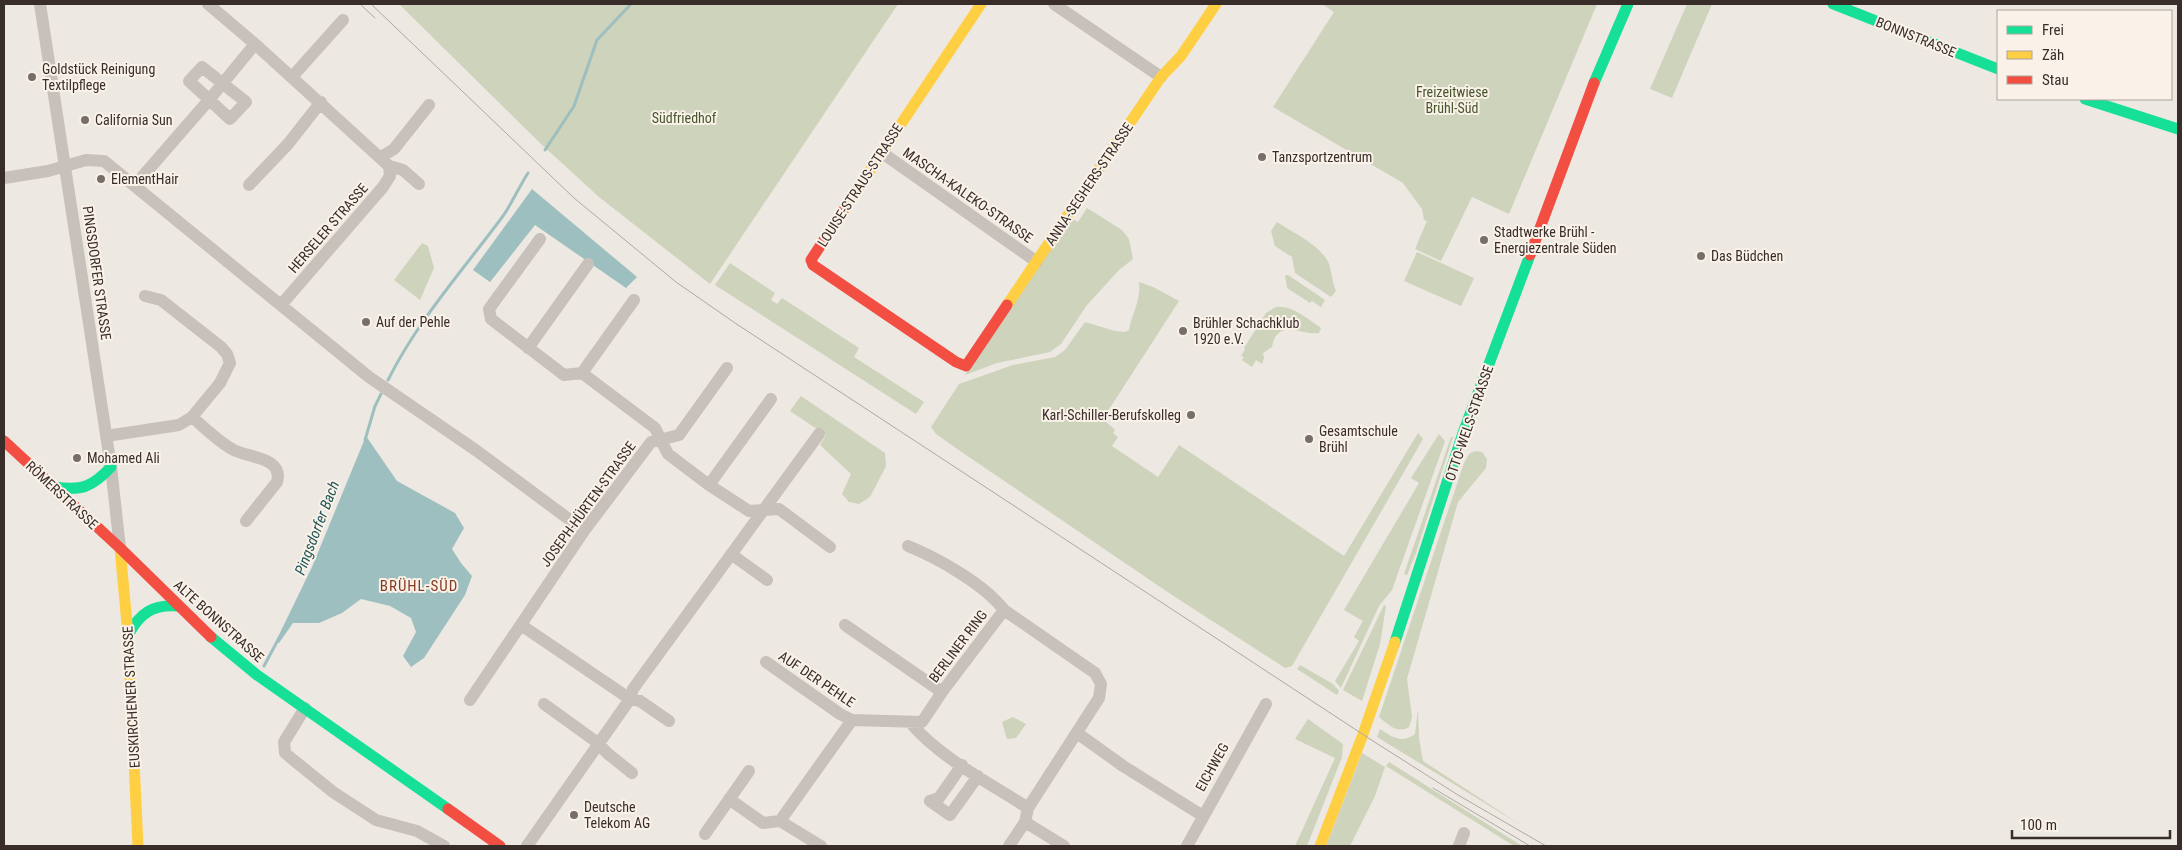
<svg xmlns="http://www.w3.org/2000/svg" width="2182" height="850" viewBox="0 0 2182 850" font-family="'Roboto Condensed',sans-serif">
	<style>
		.green { fill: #ced3bc }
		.water { fill: #9ebfbf }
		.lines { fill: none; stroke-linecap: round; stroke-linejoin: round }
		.stream { stroke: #9ebfbf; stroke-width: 3 }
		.street { stroke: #c7c0bb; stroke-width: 12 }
		.fast { stroke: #16e098; stroke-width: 11 }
		.slow { stroke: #ffcf43; stroke-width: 11 }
		.jam { stroke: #f24e42; stroke-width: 11 }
		.tram { stroke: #afa9a5; stroke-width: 1 }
		.poi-dot { fill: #776e6a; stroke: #faf2e9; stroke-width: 2 }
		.labels { text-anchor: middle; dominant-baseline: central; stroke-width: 4; stroke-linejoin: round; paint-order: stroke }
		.street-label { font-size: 14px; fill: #382d29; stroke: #faf2e9 }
		.poi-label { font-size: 14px; fill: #382d29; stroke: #faf2e9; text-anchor: start }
		.park-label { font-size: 14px; fill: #47562c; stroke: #faf2e9 }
		.water-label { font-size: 15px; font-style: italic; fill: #1e565a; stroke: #faf2e9 }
		.neighbourhood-label { font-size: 15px; letter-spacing: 1px; fill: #873a21; stroke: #faf2e9 }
	</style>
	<rect width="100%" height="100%" fill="#ede8e2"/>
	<!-- green -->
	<path class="green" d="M 399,4 L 898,4 L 710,284 L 599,197 L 540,143 Z
		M 1322,4 L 1597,4 L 1509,214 L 1472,197 L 1441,261 L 1415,249 L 1427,221 L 1424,220 L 1422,209 L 1403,183 L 1273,107 L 1334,12 Z
		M 1687,4 L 1712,4 L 1672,98 L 1650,89 Z
		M 1087,208 L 1122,230 L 1129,239 L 1133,259 L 1119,270 L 1087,305 L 1061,344 L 1050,352 L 997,363 L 965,375 L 1071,218 L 1078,222 Z
		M 1277,222 C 1293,233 1321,245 1329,264 C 1332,273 1332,282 1336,291 L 1331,297 L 1295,273 L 1292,257 L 1275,246 L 1271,231 Z
		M 422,243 L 428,246 L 434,268 L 420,300 L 394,280 Z
		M 1417,252 L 1474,278 L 1461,306 L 1404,281 Z
		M 730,263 L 775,293 L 771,300 L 777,304 L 782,298 L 859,348 L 854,357 L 924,402 L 916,414 L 715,285 Z
		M 1285,275 L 1288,275 L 1325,300 L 1321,307 L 1312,301 L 1310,303 L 1287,288 Z
		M 1139,282 L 1153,287 L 1179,301 L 1106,414 L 1105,421 L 1115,430 L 1113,433 L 1118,437 L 1112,446 L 1158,477 L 1179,445 L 1344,556 L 1418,433 L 1423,439 L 1292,666 L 1285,668 L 1172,595 L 963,453 L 936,434 L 931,427 L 959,384 L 1013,365 L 1055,357 L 1065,350 L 1085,322 L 1115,331 L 1125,332 L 1129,330 C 1132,312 1141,302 1139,282 Z
		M 1276,307 C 1293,305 1307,319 1321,328 L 1319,333 C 1302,336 1277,317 1272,347 L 1263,353 L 1264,358 L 1262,364 L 1256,360 L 1252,367 L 1242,360 L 1244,357 L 1241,356 L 1245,349 L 1244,348 L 1266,313 Z
		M 801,396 L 885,453 L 886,466 L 870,497 L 859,504 L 849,502 L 842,494 L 851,474 L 820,445 L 826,435 L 790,411 Z
		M 1439,434 L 1445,441 L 1392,590 L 1379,606 L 1341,688 L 1335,681 L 1359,641 L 1354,637 L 1363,621 L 1344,610 L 1419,483 L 1411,478 Z
		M 1451,437 L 1453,437 L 1416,553 L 1407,575 L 1404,574 Z
		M 1475,451 L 1482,452 L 1487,459 L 1486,468 L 1458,502 L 1407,679 L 1412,717 L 1409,727 C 1397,734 1389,725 1379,717 L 1464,463 L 1469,454 Z
		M 1384,605 L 1386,606 L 1380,644 L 1362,701 L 1343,690 Z
		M 1300,665 L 1333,684 L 1339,691 L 1337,695 L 1297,669 Z
		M 1418,709 L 1419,738 L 1423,761 L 1524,827 L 1377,737 L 1380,729 C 1392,737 1402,744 1415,734 Z
		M 1013,717 L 1026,724 L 1016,738 L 1007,739 L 1002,722 Z
		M 1308,719 L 1343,744 L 1342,757 L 1307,846 L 1295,846 L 1335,758 L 1295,739 Z
		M 1362,753 L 1385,767 L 1375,796 L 1350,846 L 1326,846 Z
		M 1389,762 L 1522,846 L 1514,846 L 1386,766 Z"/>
	<!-- water -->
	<path class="water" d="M 532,189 L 637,277 L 626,288 L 535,225 L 490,282 L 473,270 Z
		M 366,436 L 397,481 L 455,513 L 464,528 L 452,549 L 461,563 L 472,576 L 465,595 L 424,658 L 411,667 L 403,656 L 416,632 L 411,618 L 390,606 L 361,599 L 342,613 L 319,623 L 293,623 L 279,643 L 276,641 L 312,567 Z"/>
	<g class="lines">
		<!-- stream -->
		<path class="stream" d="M 545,150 L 574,106 L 597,40 L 631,4
			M 388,380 C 418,320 463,270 503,216 C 512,203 519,187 528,173
			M 365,440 L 375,406 L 381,394
			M 264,666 L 279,638"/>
		<!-- street -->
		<path class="street" d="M 40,4 L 111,467 L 120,548
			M 1054,4 L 1161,77
			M 255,44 L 389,166 L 390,176 L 383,187 L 281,305
			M 202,67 L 246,102 L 230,119 L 189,81 Z
			M 292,77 L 343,20
			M 881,152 L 1037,262
			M 381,157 L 394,149 L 429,105
			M 389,166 L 403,170 L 419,184
			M 4,178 L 48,171 L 86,160 L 104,161 L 369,377 L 477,451 L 574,523
			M 135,185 L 209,100 L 255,44 L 208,4
			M 249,185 L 288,144 L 321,102
			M 540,239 L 489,309 L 491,319 L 564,375 L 582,373 L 655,428 L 668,454 L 709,485 L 749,511 L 779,509 L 830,547
			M 528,348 L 588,264
			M 582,373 L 634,300
			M 192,417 C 205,428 218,441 232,449 C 246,458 284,456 277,482 L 246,521
			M 106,436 L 179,425 L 192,417 L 220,383 L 230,363 L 227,354 L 221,347 L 161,300 L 145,296
			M 709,485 L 771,399
			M 908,546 C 938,558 985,585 1004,610
			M 731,554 L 767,580
			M 521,625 L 630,699 L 640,701 L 669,721
			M 845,625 L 942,692
			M 766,662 L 840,714 L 852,720
			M 470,700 L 584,531 L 651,442 L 679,435 L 727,368
			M 544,704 L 598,743 L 607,753 L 632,773
			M 305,708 L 284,742 L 285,753 L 291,758 L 333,792 L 376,820 L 417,831 L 444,846
			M 910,722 C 937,756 991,784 1028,808
			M 1077,733 L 1123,766 L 1203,816
			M 729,799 L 763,823 L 780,821 L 821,846
			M 930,801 L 950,815 L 978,776
			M 930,801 L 939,798 L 962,765
			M 780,821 L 852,720 L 922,722 L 942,692 L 1004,610 L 1095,673 L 1101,684 L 1099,698 L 1028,808 L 1025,822 L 1009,846
			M 1025,822 L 1064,846
			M 705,834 L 749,771
			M 527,846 L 630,699 L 633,689 L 819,434
			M 1187,846 L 1266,704
			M 1459,846 L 1464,833"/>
		<!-- fast -->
		<path class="fast" d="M 1833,4 L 1998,69
			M 1594,83 L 1628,4
			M 2085,99 L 2178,129
			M 55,487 C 82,491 92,487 111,467
			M 128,635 C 140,613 153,604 178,606
			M 211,637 L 257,675 L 448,809
			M 1395,642 L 1463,433 L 1530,255"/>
		<!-- slow -->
		<path class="slow" d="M 843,211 L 981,4
			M 1007,305 L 1161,77 L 1181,56 L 1216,4
			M 120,548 L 128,635 L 138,846
			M 1320,846 L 1362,737 L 1395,642"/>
		<!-- jam -->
		<path class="jam" d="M 843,211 L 811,260 L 813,265 L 956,362 L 966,366 L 1007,305
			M 1530,255 L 1594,83
			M 4,441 L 120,548 L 211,637
			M 448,809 L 500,846"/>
		<!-- tram -->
		<path class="tram" d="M 360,4 L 375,18
			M 371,4 L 574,198 L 676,282 L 735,323 L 1373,741 L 1458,795 L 1546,846
			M 1433,788 L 1530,846"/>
	</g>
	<!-- markers -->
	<g class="poi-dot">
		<circle cx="32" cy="77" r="5"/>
		<circle cx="85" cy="120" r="5"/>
		<circle cx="1262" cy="157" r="5"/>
		<circle cx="101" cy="179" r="5"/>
		<circle cx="1484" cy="240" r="5"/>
		<circle cx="1701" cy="256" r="5"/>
		<circle cx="366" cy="322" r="5"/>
		<circle cx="1183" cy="331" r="5"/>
		<circle cx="1191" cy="415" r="5"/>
		<circle cx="1309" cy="439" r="5"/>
		<circle cx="77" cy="458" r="5"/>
		<circle cx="574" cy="815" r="5"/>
	</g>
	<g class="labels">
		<!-- street labels -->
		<g class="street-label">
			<text transform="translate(1916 37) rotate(22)">BONNSTRASSE</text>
			<text transform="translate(1089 184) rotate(-56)">ANNA-SEGHERS-STRASSE</text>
			<text transform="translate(860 185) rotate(-57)">LOUISE-STRAUS-STRASSE</text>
			<text transform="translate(968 195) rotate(35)">MASCHA-KALEKO-STRASSE</text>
			<text transform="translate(328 228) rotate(-49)">HERSELER STRASSE</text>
			<text transform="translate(97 273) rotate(82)">PINGSDORFER STRASSE</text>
			<text transform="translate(1469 423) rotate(-71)">OTTO-WELS-STRASSE</text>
			<text transform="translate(62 495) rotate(43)">RÖMERSTRASSE</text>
			<text transform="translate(588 504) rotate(-54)">JOSEPH-HÜRTEN-STRASSE</text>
			<text transform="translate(219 621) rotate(42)">ALTE BONNSTRASSE</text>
			<text transform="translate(958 646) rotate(-53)">BERLINER RING</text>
			<text transform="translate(817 679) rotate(34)">AUF DER PEHLE</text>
			<text transform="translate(131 697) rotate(-93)">EUSKIRCHENER STRASSE</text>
			<text transform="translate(1212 767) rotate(-61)">EICHWEG</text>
		</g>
		<!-- poi labels -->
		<g class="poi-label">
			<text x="42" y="69">Goldstück Reinigung<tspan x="42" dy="16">Textilpflege</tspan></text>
			<text x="95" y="120">California Sun</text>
			<text x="1272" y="157">Tanzsportzentrum</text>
			<text x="111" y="179">ElementHair</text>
			<text x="1494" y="232">Stadtwerke Brühl -<tspan x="1494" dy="16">Energiezentrale Süden</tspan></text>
			<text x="1711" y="256">Das Büdchen</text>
			<text x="376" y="322">Auf der Pehle</text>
			<text x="1193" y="323">Brühler Schachklub<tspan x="1193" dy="16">1920 e.V.</tspan></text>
			<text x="1181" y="415" text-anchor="end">Karl-Schiller-Berufskolleg</text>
			<text x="1319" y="431">Gesamtschule<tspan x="1319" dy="16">Brühl</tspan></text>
			<text x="87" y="458">Mohamed Ali</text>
			<text x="584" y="807">Deutsche<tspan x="584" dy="16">Telekom AG</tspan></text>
		</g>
		<!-- park labels -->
		<g class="park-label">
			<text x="1452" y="92">Freizeitwiese<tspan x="1452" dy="16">Brühl-Süd</tspan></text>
			<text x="684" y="118">Südfriedhof</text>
		</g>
		<!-- water labels -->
		<g class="water-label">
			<text transform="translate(317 528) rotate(-69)">Pingsdorfer Bach</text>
		</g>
		<!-- neighbourhood labels -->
		<g class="neighbourhood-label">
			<text x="419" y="586">BRÜHL-SÜD</text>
		</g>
	</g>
	<!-- border -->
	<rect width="2182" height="850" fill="none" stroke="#382d29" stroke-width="10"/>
	<!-- legend -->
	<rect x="1997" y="10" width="175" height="90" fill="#faf2e9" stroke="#aca39c"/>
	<rect x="2007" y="26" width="25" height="8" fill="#16e098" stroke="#aca39c"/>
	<text x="2042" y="35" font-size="15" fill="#382d29">Frei</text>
	<rect x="2007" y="51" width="25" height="8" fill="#ffcf43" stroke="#aca39c"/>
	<text x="2042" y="60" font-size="15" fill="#382d29">Zäh</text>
	<rect x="2007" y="76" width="25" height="8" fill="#f24e42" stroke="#aca39c"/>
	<text x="2042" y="85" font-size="15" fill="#382d29">Stau</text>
	<!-- scale -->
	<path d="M2012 830v8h158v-8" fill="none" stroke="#382d29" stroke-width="2.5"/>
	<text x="2020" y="830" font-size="15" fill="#382d29" stroke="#faf2e9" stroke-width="4" paint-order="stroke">100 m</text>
</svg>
